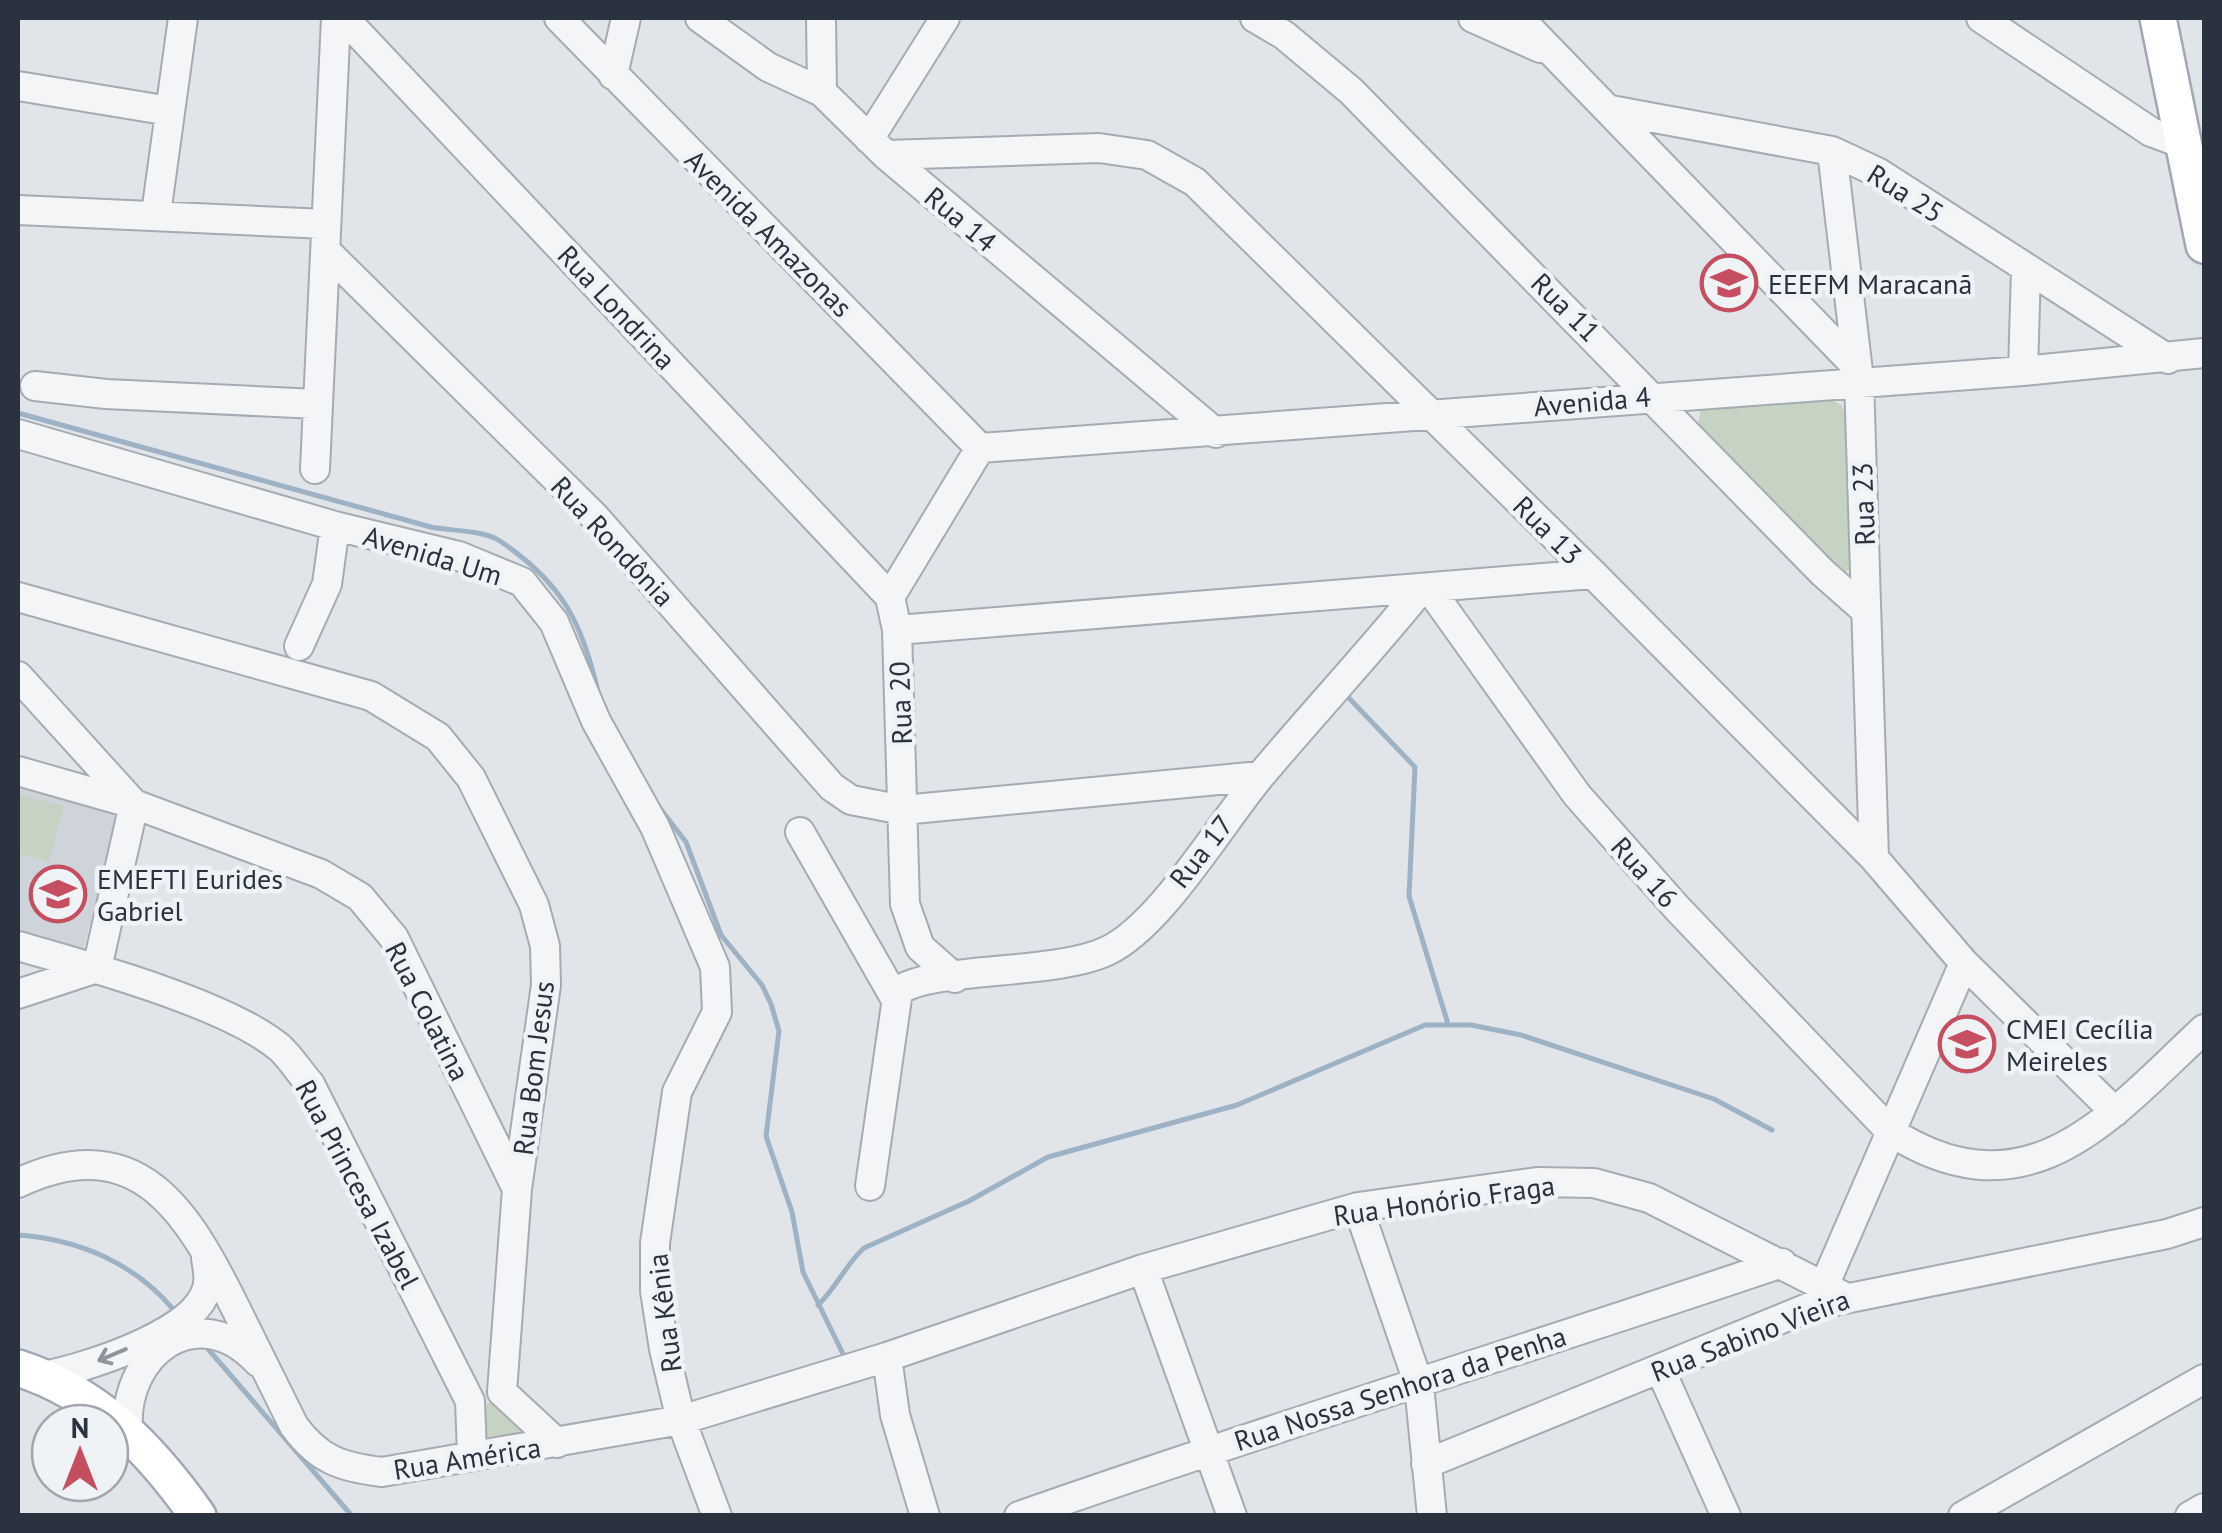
<svg xmlns="http://www.w3.org/2000/svg" width="2222" height="1533" viewBox="0 0 2222 1533" font-family="'PT Sans',sans-serif">
	<style>
		.built { fill: #cfd3da }
		.green { fill: #c6d2c2 }
		.lines { fill: none; stroke-linecap: round; stroke-linejoin: round }
		.stream { stroke: #9eb2c6; stroke-width: 5 }
		.minor-casing { stroke: #a6abb2; stroke-width: 32 }
		.major-casing { stroke: #a1a8b3; stroke-width: 40 }
		.minor { stroke: #f3f5f7; stroke-width: 28 }
		.major { stroke: #fff; stroke-width: 35 }
		.oneway { stroke: #8e949b }
		.labels { text-anchor: middle; dominant-baseline: central; stroke-width: 9; stroke-linejoin: round; paint-order: stroke }
		.street-label { font-size: 28px; fill: #2a323f; stroke: #f0f3f6 }
		.poi-label { font-size: 28px; fill: #2a323f; stroke: #f0f3f6; text-anchor: start }
	</style>
	<rect width="100%" height="100%" fill="#e1e4e8"/>
	<!-- built -->
	<path class="built" d="M 18,788 L 119,813 L 83,951 L 18,931 Z"/>
	<!-- green -->
	<path class="green" d="M 1827,397 L 1841,405 L 1848,418 L 1852,568 L 1844,573 L 1698,425 L 1701,408 Z
		M 18,794 L 64,806 L 49,862 L 18,853 Z
		M 501,1400 L 530,1430 L 498,1438 L 481,1437 L 477,1406 Z"/>
	<g class="lines">
		<!-- stream -->
		<path class="stream" d="M 18,413 L 431,527 C 450,531 484,530 500,541 C 561,582 582,621 598,692
			M 1345,694 L 1415,767 L 1409,896 L 1448,1024
			M 656,803 L 686,842 L 721,935 L 762,985 L 771,1004 L 779,1031 L 766,1136 L 792,1212 L 803,1272 L 845,1358
			M 18,1235 C 78,1239 134,1263 173,1309
			M 818,1305 C 837,1287 846,1264 864,1248 L 969,1201 L 1048,1157 L 1237,1105 L 1425,1025 L 1471,1025 L 1521,1035 L 1714,1099 L 1772,1130
			M 208,1349 L 352,1516"/>
		<!-- minor casing -->
		<g class="minor-casing">
			<path id="minor" d="M 344,18 L 890,597 L 897,630 L 905,904 L 920,947 L 955,978
				M 559,18 L 980,448
				M 700,18 L 768,67 L 822,92 L 886,155 L 1216,433
				M 821,18 L 822,92
				M 1255,18 L 1284,35 L 1351,91 L 1823,573 L 1865,610
				M 1473,18 L 1540,48
				M 1519,18 L 1857,367
				M 1981,18 L 2151,132 L 2186,145
				M 613,75 L 626,18
				M 18,86 L 170,111
				M 1611,110 L 1832,151 L 1879,173 L 2168,359
				M 869,139 L 945,18
				M 1832,151 L 1859,380 L 1874,858
				M 886,155 L 1099,148 L 1147,155 L 1195,182 L 1593,574 L 1874,858 L 1964,963 L 2115,1112
				M 18,210 L 326,224
				M 156,214 L 183,18
				M 328,253 L 595,517 L 832,787 L 851,800 L 903,810 L 1260,776
				M 2023,371 L 2026,270
				M 35,386 L 106,394 L 317,404
				M 18,434 L 335,526 L 459,556 L 522,582 L 554,622 L 596,721 L 655,827 L 715,967 L 717,1012 L 677,1092 L 655,1243 L 655,1291 L 664,1349 L 681,1420 L 717,1516
				M 980,448 L 2023,371 L 2204,353
				M 315,469 L 336,18
				M 1429,588 L 1577,795 L 1677,908 L 1891,1132 C 2028,1219 2109,1118 2204,1029
				M 18,597 L 371,696 L 438,737 L 471,778 L 534,905 L 545,946 L 546,985 L 517,1189 L 502,1392
				M 890,597 L 980,448
				M 897,630 L 1593,574
				M 299,646 L 327,584 L 335,526
				M 18,676 L 133,803
				M 18,771 L 134,804 L 321,874 L 360,897 L 394,938 L 517,1189
				M 800,832 L 895,998
				M 18,946 C 85,965 228,1004 280,1048 C 291,1058 300,1073 310,1084 L 470,1401 L 472,1454
				M 97,968 L 134,804
				M 18,994 L 97,968
				M 18,1183 C 139,1126 189,1214 236,1309 C 255,1348 275,1387 294,1426 C 319,1460 341,1467 382,1472 L 681,1420 L 887,1357 L 1143,1269 L 1358,1207 L 1537,1182 L 1594,1183 L 1649,1198 L 1843,1296
				M 870,1186 L 898,991 C 933,966 1053,976 1107,951 C 1161,926 1222,821 1262,774 C 1315,711 1371,651 1422,588
				M 1358,1207 L 1419,1385 L 1432,1516
				M 1143,1269 L 1232,1516
				M 1824,1286 L 1964,963
				M 887,1357 L 895,1415 L 925,1516
				M 1660,1369 L 1726,1516
				M 44,1376 C 85,1368 185,1336 204,1296 C 211,1284 208,1271 206,1258
				M 502,1392 L 557,1443
				M 128,1431 C 122,1353 198,1297 258,1362
				M 1426,1464 L 1815,1305 L 2167,1234 L 2204,1222
				M 1019,1516 C 1272,1427 1528,1349 1782,1263
				M 1963,1516 L 2204,1379
				M 2190,1516 L 2204,1508"/>
		</g>
		<!-- major casing -->
		<g class="major-casing">
			<path id="major" d="M 2158,18 L 2204,245
				M 18,1368 C 98,1394 150,1448 198,1516"/>
		</g>
		<!-- minor -->
		<use href="#minor" class="minor"/>
		<!-- major -->
		<use href="#major" class="major"/>
	</g>
	<!-- one-way arrows -->
	<defs><path id="oneway-shaft" d="M-6 0H5M1.5-3L5.5 0L1.5 3" fill="none" stroke-width="1.6" stroke-linecap="round" stroke-linejoin="round" transform="scale(2.5)"/></defs>
	<use class="oneway" href="#oneway-shaft" transform="translate(112 1355) rotate(157)"/>
	<!-- icons -->
	<defs>
		<g id="school-ring" transform="scale(2.875)"><circle r="9.5" fill="#f0f3f6" stroke="#c54e60" stroke-width="1.5"/><path d="M0-5L7-2L0 1L-7-2ZM-4 1L0 2.5L4 1V4Q0 6-4 4Z" fill="#c54e60"/></g>
	</defs>
	<g fill-rule="evenodd">
		<use href="#school-ring" x="1729" y="283"/>
		<use href="#school-ring" x="58" y="894"/>
		<use href="#school-ring" x="1967" y="1044"/>
	</g>
	<g class="labels">
		<!-- street labels -->
		<g class="street-label">
			<text transform="translate(1906 193) rotate(32)">Rua 25</text>
			<text transform="translate(961 219) rotate(40)">Rua 14</text>
			<text transform="translate(769 233) rotate(45)">Avenida Amazonas</text>
			<text transform="translate(617 307) rotate(47)">Rua Londrina</text>
			<text transform="translate(1566 307) rotate(45)">Rua 11</text>
			<text transform="translate(1592 401) rotate(-5)">Avenida 4</text>
			<text transform="translate(1863 504) rotate(-92)">Rua 23</text>
			<text transform="translate(1548 530) rotate(45)">Rua 13</text>
			<text transform="translate(613 541) rotate(47)">Rua Rondônia</text>
			<text transform="translate(433 555) rotate(17)">Avenida Um</text>
			<text transform="translate(900 703) rotate(-92)">Rua 20</text>
			<text transform="translate(1201 851) rotate(-52)">Rua 17</text>
			<text transform="translate(1645 872) rotate(48)">Rua 16</text>
			<text transform="translate(428 1011) rotate(63)">Rua Colatina</text>
			<text transform="translate(533 1068) rotate(-83)">Rua Bom Jesus</text>
			<text transform="translate(358 1184) rotate(62)">Rua Princesa Izabel</text>
			<text transform="translate(1444 1200) rotate(-8)">Rua Honório Fraga</text>
			<text transform="translate(664 1313) rotate(-97)">Rua Kênia</text>
			<text transform="translate(1750 1335) rotate(-21)">Rua Sabino Vieira</text>
			<text transform="translate(1400 1388) rotate(-18)">Rua Nossa Senhora da Penha</text>
			<text transform="translate(467 1458) rotate(-9)">Rua América</text>
		</g>
		<!-- poi labels -->
		<g class="poi-label">
			<text x="1768" y="283">EEEFM Maracanã</text>
			<text x="97" y="878">EMEFTI Eurides<tspan x="97" dy="32">Gabriel</tspan></text>
			<text x="2006" y="1028">CMEI Cecília<tspan x="2006" dy="32">Meireles</tspan></text>
		</g>
	</g>
	<!-- border -->
	<rect width="2222" height="1533" fill="none" stroke="#2a323f" stroke-width="40"/>
	<!-- north arrow -->
	<g transform="translate(80 1453)"><circle r="48" fill="#f0f3f6" stroke="#a1a6ad" stroke-width="2.5"/>
	<path d="M0-8L18 38L0 25L-18 38Z" fill="#c54e60"/>
	<text y="-15" font-size="28" font-weight="bold" text-anchor="middle" fill="#2a323f">N</text>
	</g>
</svg>
